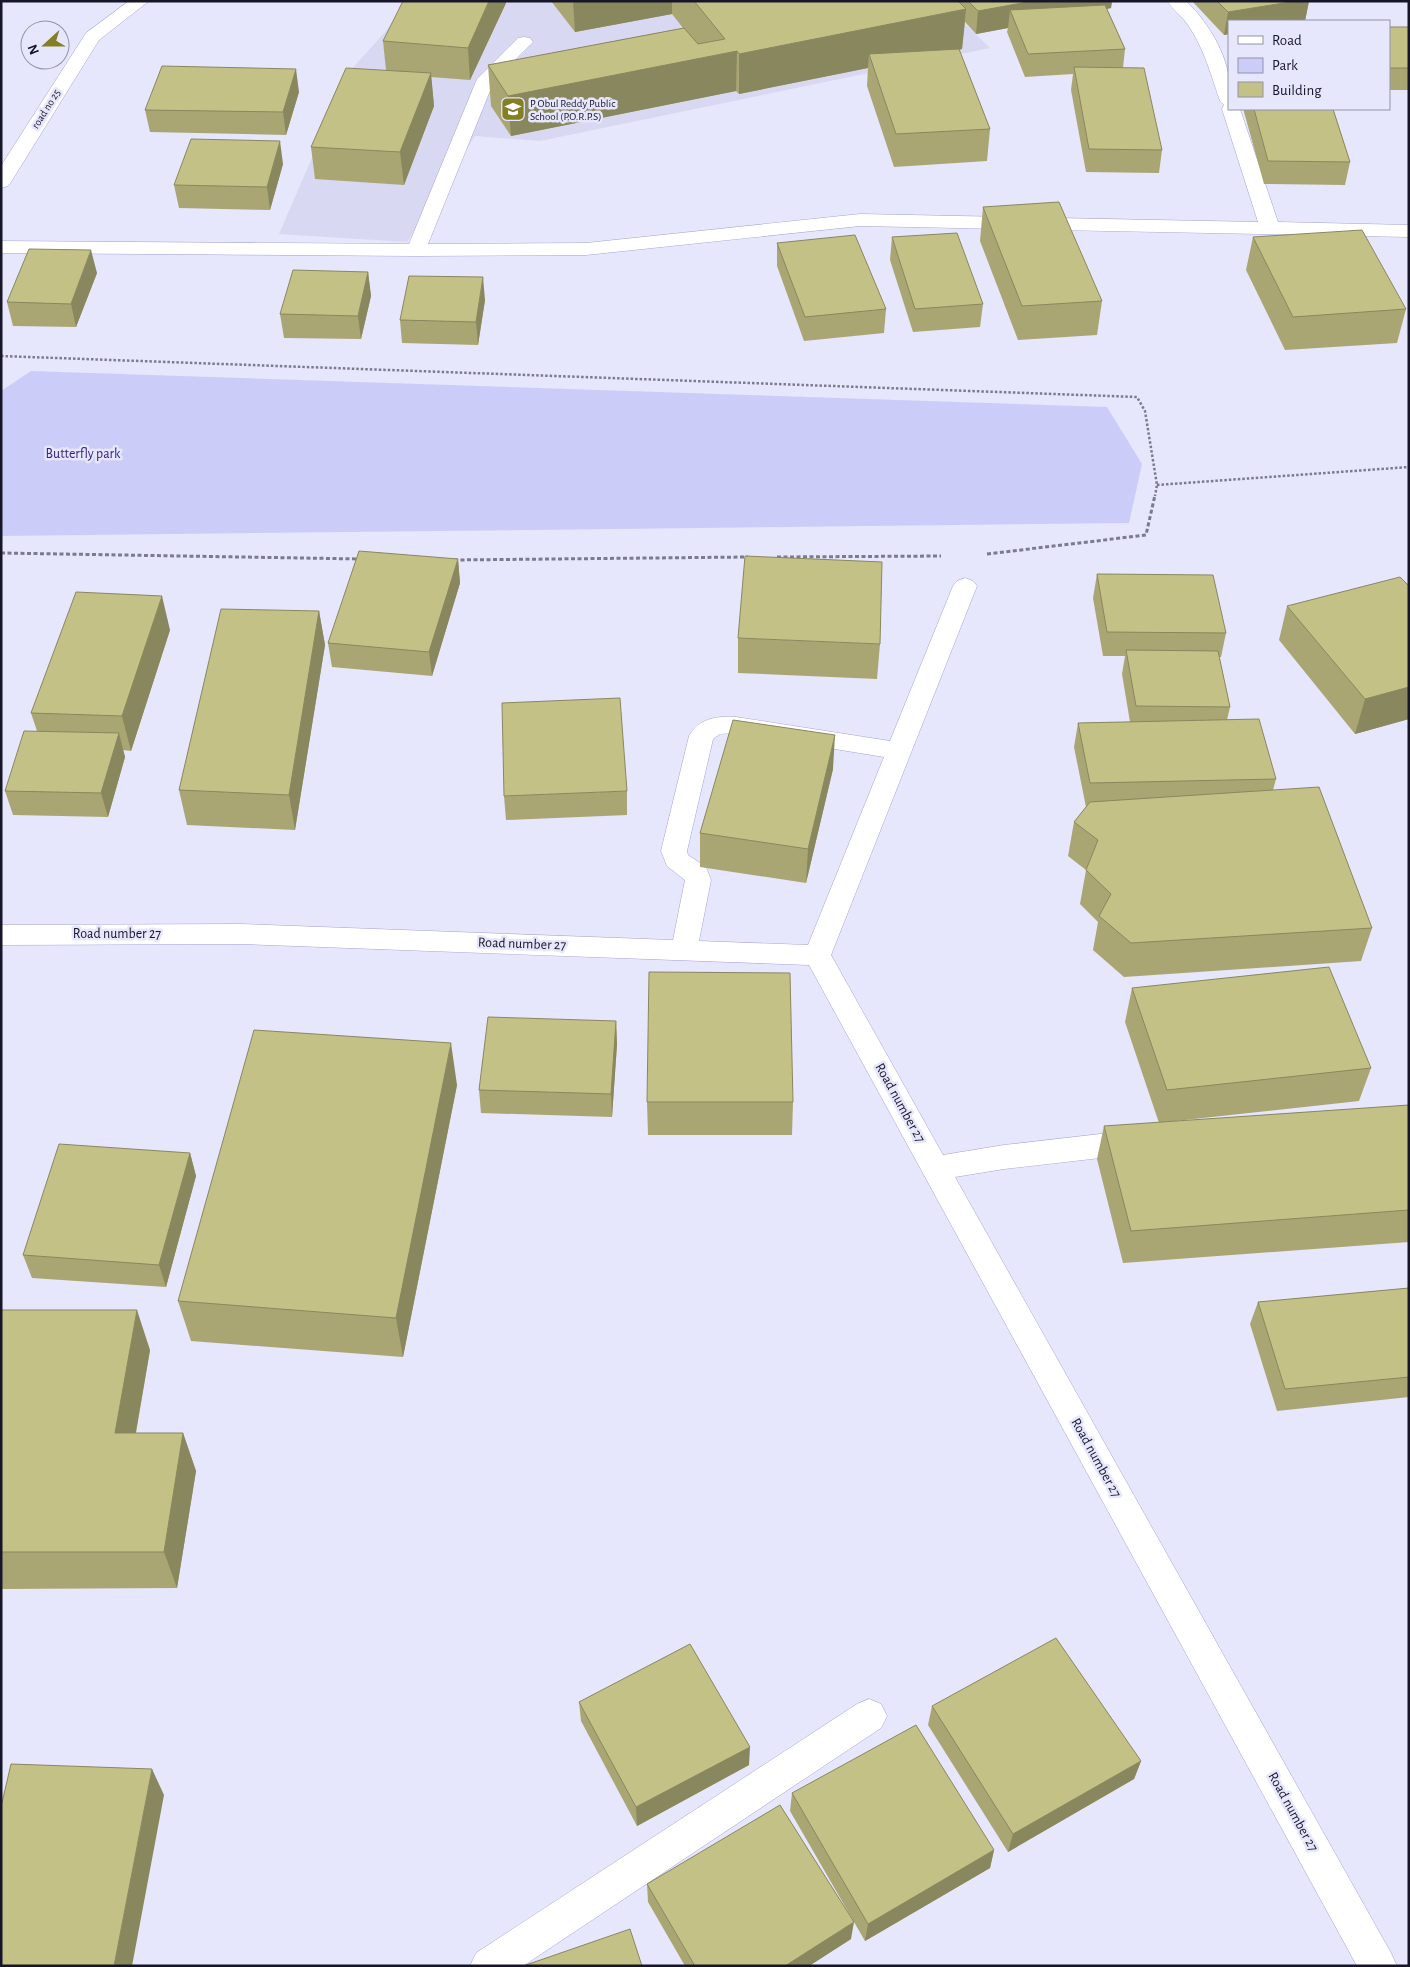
<svg xmlns="http://www.w3.org/2000/svg" width="1410" height="1967" viewBox="0 0 1410 1967" font-family="'Alegreya Sans',sans-serif">
	<style>
		.built { fill: #d8d8f2 }
		.green { fill: #ccccf9 }
		.lines { fill: none; stroke-linecap: round; stroke-linejoin: round }
		.minor-casing { stroke: #a4a3d8; stroke-width: 1 }
		.path-far1 { stroke: #7b7a8f; stroke-width: 2.5; stroke-dasharray: 2.5 2; stroke-linecap: butt }
		.path { stroke: #7b7a8f; stroke-width: 3; stroke-dasharray: 4 2.5; stroke-linecap: butt }
		.minor { fill: #fff; fill-rule: evenodd }
		.wall { fill: #a9a674 }
		.shaded-wall { fill: #89875e }
		.building { fill: #c4c187; stroke: #89875e }
		.labels { text-anchor: middle; dominant-baseline: central; stroke-width: 5; stroke-linejoin: round; paint-order: stroke }
		.far-poi-label { font-size: 11px; fill: #171629; stroke: #e6e6fd; text-anchor: start }
		.far-street-label { font-size: 11px; fill: #171629; stroke: #e6e6fd }
		.park-label { font-size: 14px; fill: #362181; stroke: #e6e6fd }
		.street-label { font-size: 14px; fill: #171629; stroke: #e6e6fd }
	</style>
	<rect width="100%" height="100%" fill="#e6e6fd"/>
	<!-- built -->
	<path class="built" d="M 413,1 L 942,1 L 990,48 L 540,141 L 475,136 L 407,242 L 279,234 L 349,72 Z"/>
	<!-- green -->
	<path class="green" d="M 31,371 L 1107,407 L 1142,464 L 1129,523 L 1,536 L 1,391 Z"/>
	<g class="lines">
		<!-- minor casing -->
		<g class="minor-casing">
			<path id="minor" d="M 129,1 L 149,1 L 99,40 L 11,182 L 8,186 L 1,188 L 1,166 L 86,33 Z
				M 1167,1 L 1186,1 C 1205,19 1223,47 1228,73 C 1231,84 1229,98 1229,109 L 1240,109 L 1278,222 L 1409,225 L 1409,237 L 860,226 L 586,255 L 416,256 L 1,253 L 1,241 L 409,244 L 477,79 L 518,38 L 524,37 L 530,38 L 533,42 L 494,81 L 428,244 L 586,243 L 860,214 L 1258,222 L 1222,109 L 1224,105 L 1220,101 C 1211,75 1204,48 1188,25 C 1182,16 1173,10 1167,1 Z
				M 965,578 L 973,581 L 977,586 L 831,955 L 943,1155 L 1004,1145 L 1135,1130 L 1145,1134 L 1150,1142 L 1145,1150 L 1135,1154 L 1004,1169 L 955,1177 L 1391,1953 L 1397,1966 L 1357,1966 L 809,965 L 240,944 L 1,945 L 1,925 L 240,924 L 673,940 L 685,880 L 667,866 L 661,851 L 689,736 C 699,718 717,716 736,717 L 890,741 L 953,586 L 957,581 ZM 736,733 L 884,757 L 808,945 L 699,941 L 711,880 L 706,867 L 688,855 L 687,851 L 713,739 L 720,734 Z
				M 869,1699 L 881,1704 L 887,1716 L 881,1728 L 523,1966 L 470,1966 L 476,1953 L 857,1704 Z"/>
		</g>
		<!-- path-far1 -->
		<path class="path-far1" d="M 1,356 L 1137,397 L 1145,411 L 1157,485 L 1155,496
			M 1157,485 L 1409,467"/>
		<!-- path -->
		<path class="path" d="M 1,553 L 361,559
			M 987,554 L 1146,535 L 1155,495
			M 777,557 L 941,556
			M 454,560 L 748,557"/>
		<!-- minor -->
		<use href="#minor" class="minor"/>
	</g>
	<!-- wall -->
	<path class="wall" d="M 551,1 L 1112,1 L 1111,8 L 1107,9 L 1125,49 L 1123,68 L 1162,150 L 1159,173 L 1086,172 L 1071,90 L 1073,74 L 1025,77 L 1007,32 L 1008,28 L 976,34 L 965,22 L 962,49 L 959,50 L 990,129 L 987,161 L 894,167 L 867,86 L 868,68 L 739,94 L 736,91 L 511,136 L 491,106 L 488,65 L 683,28 L 672,14 L 575,32 Z
		M 1192,1 L 1309,1 L 1305,21 L 1229,21 L 1229,34 L 1224,35 Z
		M 506,3 L 470,80 L 431,77 L 434,106 L 404,185 L 315,179 L 311,147 L 386,70 L 383,41 Z
		M 1389,27 L 1409,27 L 1409,90 L 1389,90 Z
		M 299,92 L 286,135 L 150,132 L 145,110 Z
		M 1244,109 L 1333,109 L 1350,162 L 1345,185 L 1264,184 L 1244,112 Z
		M 283,164 L 270,210 L 179,208 L 174,185 Z
		M 983,207 L 1102,301 L 1097,335 L 1018,340 L 980,241 Z
		M 892,237 L 983,304 L 980,327 L 913,332 L 890,260 Z
		M 1253,237 L 1406,309 L 1397,343 L 1285,350 L 1246,270 Z
		M 777,243 L 886,309 L 884,333 L 804,341 L 777,266 Z
		M 368,272 L 371,296 L 361,339 L 284,338 L 280,314 Z
		M 97,273 L 76,327 L 13,326 L 7,302 Z
		M 485,300 L 478,345 L 402,343 L 400,320 Z
		M 458,559 L 460,583 L 432,676 L 332,667 L 328,643 Z
		M 1097,574 L 1226,633 L 1221,657 L 1219,657 L 1230,707 L 1227,720 L 1276,779 L 1273,790 L 1372,928 L 1361,961 L 1124,977 L 1093,950 L 1098,922 L 1080,904 L 1086,870 L 1068,856 L 1074,822 L 1086,807 L 1074,747 L 1078,723 L 1130,722 L 1122,674 L 1125,656 L 1103,656 L 1093,598 Z
		M 1409,586 L 1409,719 L 1355,734 L 1279,640 L 1287,606 Z
		M 319,611 L 325,645 L 295,830 L 187,825 L 179,790 Z
		M 170,630 L 131,751 L 123,750 L 125,757 L 108,817 L 13,815 L 5,791 L 37,731 L 31,713 Z
		M 738,638 L 880,644 L 877,679 L 738,673 Z
		M 833,769 L 806,883 L 700,867 L 700,833 Z
		M 627,791 L 627,815 L 506,820 L 504,796 Z
		M 1132,988 L 1371,1068 L 1359,1101 L 1166,1122 L 1409,1105 L 1409,1242 L 1123,1263 L 1097,1159 L 1104,1126 L 1159,1123 L 1125,1022 Z
		M 616,1021 L 617,1044 L 612,1117 L 481,1113 L 479,1090 Z
		M 457,1085 L 403,1357 L 191,1341 L 178,1301 Z
		M 647,1102 L 793,1102 L 792,1135 L 648,1135 Z
		M 190,1153 L 196,1176 L 166,1287 L 32,1278 L 23,1255 Z
		M 1409,1288 L 1409,1397 L 1277,1411 L 1250,1324 L 1258,1302 Z
		M 1,1310 L 150,1350 L 136,1433 L 183,1433 L 196,1471 L 177,1588 L 1,1589 Z
		M 579,1702 L 749,1765 L 637,1826 L 581,1721 Z
		M 932,1706 L 1141,1761 L 1134,1779 L 1008,1852 L 928,1725 Z
		M 792,1793 L 994,1850 L 990,1868 L 865,1941 L 790,1811 Z
		M 647,1884 L 851,1939 L 809,1966 L 685,1966 L 648,1902 Z"/>
	<!-- shaded-wall -->
	<path class="shaded-wall" d="M 489,1 L 506,1 L 506,3 L 470,80 L 468,48 Z
		M 573,1 L 672,1 L 672,14 L 575,32 Z
		M 1033,1 L 1112,1 L 1111,8 L 1016,26 L 1010,10 L 1008,28 L 976,34 L 978,11 Z
		M 1296,1 L 1309,1 L 1305,21 L 1229,21 L 1229,34 L 1224,35 L 1228,12 Z
		M 966,9 L 962,49 L 874,67 L 869,54 L 868,68 L 739,94 L 739,54 Z
		M 737,51 L 736,91 L 511,136 L 508,96 Z
		M 296,69 L 299,92 L 286,135 L 283,112 Z
		M 431,73 L 434,106 L 404,185 L 400,152 Z
		M 280,141 L 283,164 L 270,210 L 267,187 Z
		M 91,250 L 97,273 L 76,327 L 71,304 Z
		M 368,272 L 371,296 L 361,339 L 358,316 Z
		M 483,277 L 485,300 L 478,345 L 476,322 Z
		M 458,559 L 460,583 L 432,676 L 429,652 Z
		M 162,596 L 170,630 L 131,751 L 122,716 Z
		M 319,611 L 325,645 L 295,830 L 289,795 Z
		M 1409,687 L 1409,719 L 1355,734 L 1365,699 Z
		M 119,733 L 125,757 L 108,817 L 101,793 Z
		M 835,735 L 833,769 L 806,883 L 808,849 Z
		M 616,1021 L 617,1044 L 612,1117 L 611,1094 Z
		M 451,1043 L 457,1085 L 403,1357 L 396,1318 Z
		M 190,1153 L 196,1176 L 166,1287 L 159,1265 Z
		M 137,1310 L 150,1350 L 129,1471 L 115,1433 Z
		M 183,1433 L 196,1471 L 177,1588 L 164,1552 Z
		M 750,1747 L 749,1765 L 637,1826 L 636,1807 Z
		M 1141,1761 L 1134,1779 L 1008,1852 L 1013,1834 Z
		M 152,1769 L 164,1795 L 132,1966 L 114,1966 Z
		M 994,1850 L 990,1868 L 865,1941 L 868,1924 Z
		M 854,1922 L 851,1939 L 809,1966 L 785,1966 Z"/>
	<!-- building -->
	<path class="building" d="M 403,1 L 489,1 L 468,48 L 383,41 Z
		M 694,1 L 958,1 L 966,9 L 739,54 L 737,51 L 508,96 L 488,65 L 684,28 L 698,44 L 725,39 Z
		M 968,1 L 1033,1 L 978,11 Z
		M 1217,1 L 1296,1 L 1228,12 Z
		M 1105,5 L 1125,49 L 1028,54 L 1010,10 Z
		M 1389,27 L 1409,27 L 1409,68 L 1389,68 Z
		M 959,49 L 990,129 L 896,134 L 869,54 Z
		M 162,66 L 296,69 L 283,112 L 145,110 Z
		M 1074,67 L 1144,68 L 1162,150 L 1089,149 Z
		M 346,68 L 431,73 L 400,152 L 311,147 Z
		M 1254,109 L 1333,109 L 1350,162 L 1268,161 Z
		M 191,139 L 280,141 L 267,187 L 174,185 Z
		M 1059,202 L 1102,301 L 1022,306 L 983,207 Z
		M 1362,230 L 1406,309 L 1293,317 L 1253,237 Z
		M 957,233 L 983,304 L 915,309 L 892,237 Z
		M 855,235 L 886,309 L 805,317 L 777,243 Z
		M 29,249 L 91,250 L 71,304 L 7,302 Z
		M 293,270 L 368,272 L 358,316 L 280,314 Z
		M 409,276 L 483,277 L 476,322 L 400,320 Z
		M 359,551 L 458,559 L 429,652 L 328,643 Z
		M 745,556 L 882,562 L 880,644 L 738,638 Z
		M 1097,574 L 1213,575 L 1226,633 L 1107,632 Z
		M 1400,577 L 1409,586 L 1409,687 L 1365,699 L 1287,606 Z
		M 76,592 L 162,596 L 122,716 L 31,713 Z
		M 221,609 L 319,611 L 289,795 L 179,790 Z
		M 1126,650 L 1218,651 L 1230,707 L 1136,706 Z
		M 620,698 L 627,791 L 504,796 L 502,703 Z
		M 1259,719 L 1276,779 L 1090,783 L 1078,723 Z
		M 733,720 L 835,735 L 808,849 L 700,833 Z
		M 24,731 L 119,733 L 101,793 L 5,791 Z
		M 1319,787 L 1372,928 L 1131,943 L 1099,916 L 1111,894 L 1086,870 L 1098,840 L 1074,822 L 1090,802 Z
		M 1329,967 L 1371,1068 L 1167,1090 L 1132,988 Z
		M 649,972 L 790,973 L 793,1102 L 647,1102 Z
		M 488,1017 L 616,1021 L 611,1094 L 479,1090 Z
		M 254,1030 L 451,1043 L 396,1318 L 178,1301 Z
		M 1409,1105 L 1409,1210 L 1131,1231 L 1104,1126 Z
		M 59,1144 L 190,1153 L 159,1265 L 23,1255 Z
		M 1409,1288 L 1409,1377 L 1285,1389 L 1258,1302 Z
		M 1,1310 L 137,1310 L 115,1433 L 183,1433 L 164,1552 L 1,1552 Z
		M 1056,1638 L 1141,1761 L 1013,1834 L 932,1706 Z
		M 690,1644 L 750,1747 L 636,1807 L 579,1702 Z
		M 916,1725 L 994,1850 L 868,1924 L 792,1793 Z
		M 11,1764 L 152,1769 L 114,1966 L 1,1966 L 1,1807 Z
		M 780,1805 L 854,1922 L 785,1966 L 695,1966 L 647,1884 Z
		M 630,1929 L 642,1966 L 523,1966 Z"/>
	<!-- icons -->
	<defs>
		<g id="school-square" transform="scale(1.25)"><rect x="-9" y="-9" width="18" height="18" rx="4" fill="#847e25" stroke="#e6e6fd"/><path d="M0-5L7-2L0 1L-7-2ZM-4 1L0 2.5L4 1V4Q0 6-4 4Z" fill="#fff"/></g>
	</defs>
	<g fill-rule="evenodd">
		<use href="#school-square" x="513" y="109"/>
	</g>
	<g class="labels">
		<!-- far-poi labels -->
		<g class="far-poi-label">
			<text x="530" y="103">P Obul Reddy Public<tspan x="530" dy="13">School (P.O.R.P.S)</tspan></text>
		</g>
		<!-- far-street labels -->
		<g class="far-street-label">
			<text transform="translate(46 109) rotate(-58)">road no 25</text>
		</g>
		<!-- park labels -->
		<g class="park-label">
			<text x="83" y="454">Butterfly park</text>
		</g>
		<!-- street labels -->
		<g class="street-label">
			<text x="117" y="934">Road number 27</text>
			<text transform="translate(522 944) rotate(2)">Road number 27</text>
			<text transform="translate(900 1103) rotate(61)">Road number 27</text>
			<text transform="translate(1096 1458) rotate(61)">Road number 27</text>
			<text transform="translate(1293 1812) rotate(61)">Road number 27</text>
		</g>
	</g>
	<!-- border -->
	<rect width="1410" height="1967" fill="none" stroke="#171629" stroke-width="5"/>
	<!-- legend -->
	<rect x="1228" y="20" width="162" height="90" fill="#e6e6fd" stroke="#9393a8"/>
	<rect x="1238" y="36" width="25" height="8" fill="#ffffff" stroke="#9393a8"/>
	<text x="1272" y="45" font-size="15" fill="#171629">Road</text>
	<rect x="1238" y="58" width="25" height="15" fill="#ccccf9" stroke="#9393a8"/>
	<text x="1272" y="70" font-size="15" fill="#171629">Park</text>
	<rect x="1238" y="82" width="25" height="15" fill="#c4c187" stroke="#9393a8"/>
	<text x="1272" y="95" font-size="15" fill="#171629">Building</text>
	<!-- north arrow -->
	<g transform="translate(45 45) rotate(249)"><circle r="24" fill="#e6e6fd" stroke="#9393a8"/>
	<path d="M0-4L9 19L0 12L-9 19Z" fill="#847e25"/>
	<text y="-8" font-size="14" font-weight="bold" text-anchor="middle" fill="#171629">N</text>
	</g>
</svg>
